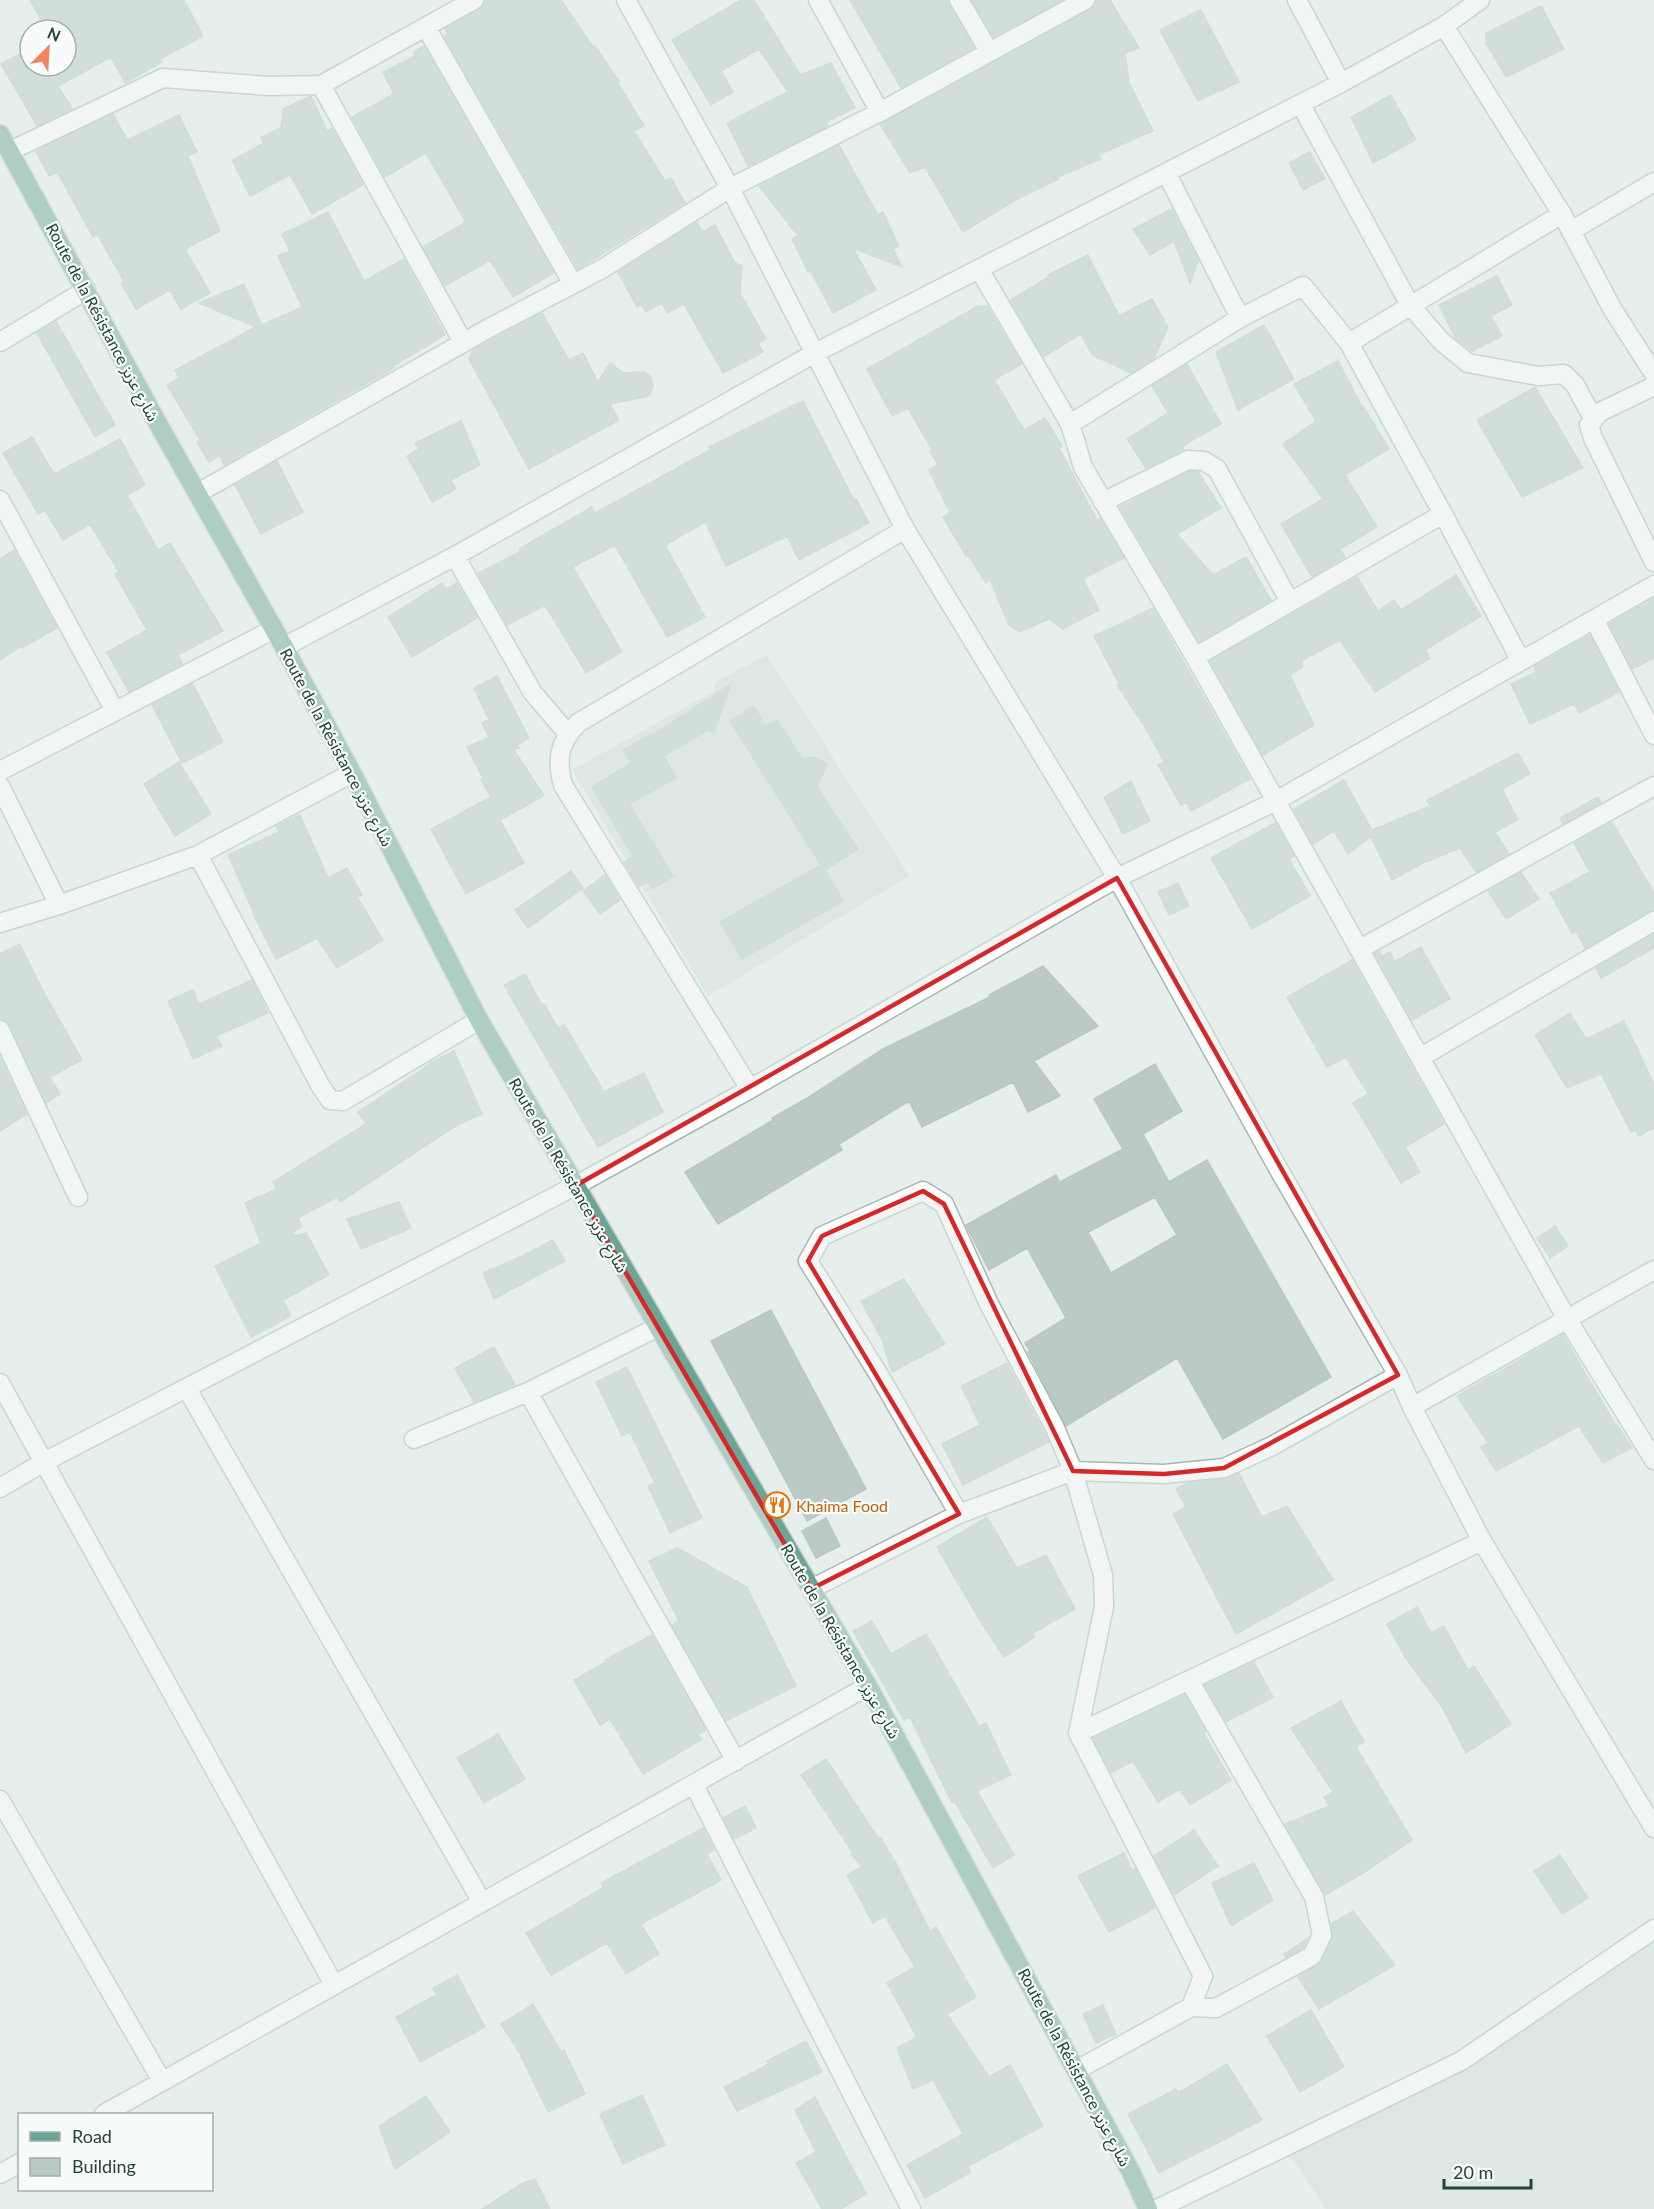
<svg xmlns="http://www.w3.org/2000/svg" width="1654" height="2209" viewBox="0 0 1654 2209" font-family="Lato,'Noto Sans Arabic',sans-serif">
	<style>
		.built { fill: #d4dfda }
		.building { fill: #bbcac4; stroke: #b8c9c2; stroke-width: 1.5; fill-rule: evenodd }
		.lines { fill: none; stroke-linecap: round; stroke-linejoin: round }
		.street-casing { stroke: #a8b8b2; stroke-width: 21 }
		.primary-casing { stroke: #c2cac8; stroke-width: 21 }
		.street { stroke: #fff; stroke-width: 18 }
		.primary { stroke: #6aa596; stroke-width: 18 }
		.marked { fill: none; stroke: #d62828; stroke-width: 4.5; stroke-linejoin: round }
		.labels { text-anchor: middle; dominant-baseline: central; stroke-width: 4.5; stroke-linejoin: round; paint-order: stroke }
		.street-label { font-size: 16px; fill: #24423a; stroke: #f7fbf9 }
		.food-label { font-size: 16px; fill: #c56008; stroke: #f7fbf9; text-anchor: start }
	</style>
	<rect width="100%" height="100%" fill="#e6efeb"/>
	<!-- built -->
	<path class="built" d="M 767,655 L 909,876 L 708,996 L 572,770 L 714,691 L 715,682 Z
		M 1654,1930 L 1654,2209 L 1326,2209 L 1290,2155 Z"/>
	<!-- building -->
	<path class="building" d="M 30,0 L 184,0 L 203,36 L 160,59 L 162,62 L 125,83 L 111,57 L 58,86 L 72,109 L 37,126 L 1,64 L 30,48 L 30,66 L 66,66 L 66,30 L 47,30 Z
		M 485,0 L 561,0 L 593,47 L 595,46 L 619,81 L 616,80 L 644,126 L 634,131 L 665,181 L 671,178 L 685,203 L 578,269 L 444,36 L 448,34 L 445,29 L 479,10 Z
		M 741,0 L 754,0 L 800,75 L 831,63 L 855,108 L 826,122 L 828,126 L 748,166 L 727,123 L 788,92 L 759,49 L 721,71 L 733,92 L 711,105 L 672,40 Z
		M 850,0 L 948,0 L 974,48 L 901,88 Z
		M 972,0 L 1062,0 L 994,37 Z
		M 1096,0 L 1110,0 L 1139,48 L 1125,53 L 1129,82 L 1153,131 L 1098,155 L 1101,159 L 1058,177 L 1059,179 L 1014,201 L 963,232 L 925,167 L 910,173 L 880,124 L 1090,10 Z
		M 1541,6 L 1564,49 L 1506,77 L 1486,43 L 1486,33 Z
		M 1201,10 L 1239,82 L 1198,101 L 1160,30 Z
		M 424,46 L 554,273 L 513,297 L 490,260 L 445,286 L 423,247 L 466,222 L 426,153 L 385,177 L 352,117 L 394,94 L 383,72 L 415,56 L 413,52 Z
		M 1391,95 L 1416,140 L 1373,163 L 1351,117 Z
		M 311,96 L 327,131 L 332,128 L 363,185 L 312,214 L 290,175 L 250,196 L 232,160 L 264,143 L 261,137 L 281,128 L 283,109 Z
		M 113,114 L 127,140 L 179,115 L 197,152 L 188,156 L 220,231 L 185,249 L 210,293 L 181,309 L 170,290 L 136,309 L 121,283 L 124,281 L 97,234 L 93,237 L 57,172 L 49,176 L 36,151 Z
		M 839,145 L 878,215 L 883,212 L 899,246 L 893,249 L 902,267 L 853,248 L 876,290 L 833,313 L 810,270 L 808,272 L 792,239 L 798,236 L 759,186 Z
		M 1310,152 L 1325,179 L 1303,190 L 1289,163 Z
		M 1172,209 L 1198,261 L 1190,283 L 1174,241 L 1150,255 L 1133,229 Z
		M 328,212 L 364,281 L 404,259 L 445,335 L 393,366 L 394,368 L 224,465 L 220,455 L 209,462 L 197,442 L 200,440 L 167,385 L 179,378 L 175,370 L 256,327 L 199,303 L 244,284 L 262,325 L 302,307 L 278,256 L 290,251 L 282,234 Z
		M 697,222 L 702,232 L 715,225 L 735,263 L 742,266 L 740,293 L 766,339 L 758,343 L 763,352 L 723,373 L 684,304 L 667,313 L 662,303 L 646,312 L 641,304 L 637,307 L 618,272 Z
		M 1088,255 L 1119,316 L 1152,299 L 1168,327 L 1154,358 L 1131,373 L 1092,355 L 1081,334 L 1043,357 L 1010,300 L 1049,277 L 1048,275 Z
		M 1497,276 L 1512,305 L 1491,316 L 1502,336 L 1472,351 L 1456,339 L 1439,305 Z
		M 978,306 L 987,306 L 1022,364 L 995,379 L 996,383 L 1024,430 L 1045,418 L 1062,446 L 1059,448 L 1097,520 L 1100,518 L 1124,558 L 1083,579 L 1099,610 L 1063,629 L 1049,619 L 1020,632 L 1009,625 L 990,580 L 986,583 L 968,555 L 966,556 L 943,517 L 950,512 L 929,470 L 938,465 L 930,451 L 932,450 L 908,408 L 892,416 L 867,369 Z
		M 542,313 L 569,360 L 583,353 L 598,382 L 610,363 L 624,373 L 644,372 L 651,377 L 653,387 L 649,395 L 645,397 L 610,404 L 619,420 L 529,469 L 469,359 L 473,350 Z
		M 56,321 L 115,425 L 95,437 L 37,333 Z
		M 1264,325 L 1294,379 L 1238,410 L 1216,352 Z
		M 1338,361 L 1362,407 L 1363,406 L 1389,449 L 1345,475 L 1377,527 L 1340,549 L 1345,557 L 1312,577 L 1281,524 L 1323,499 L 1283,444 L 1316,421 L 1294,384 Z
		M 1187,364 L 1221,424 L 1182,446 L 1184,450 L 1146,468 L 1127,439 L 1168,413 L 1152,386 Z
		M 1535,387 L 1583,468 L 1522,497 L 1477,420 Z
		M 803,401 L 854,500 L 856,499 L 869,523 L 799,560 L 787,536 L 726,566 L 705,522 L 665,545 L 705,617 L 667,637 L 615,545 L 573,567 L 622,652 L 586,673 L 545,605 L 507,625 L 478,573 L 521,551 L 519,549 L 592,507 L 595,513 L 710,450 L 709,447 Z
		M 461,421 L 480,465 L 451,480 L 456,489 L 432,502 L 407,456 L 419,449 L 415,443 Z
		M 32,437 L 54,474 L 120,439 L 145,485 L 127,495 L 158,550 L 170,543 L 223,631 L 178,655 L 182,664 L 129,692 L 107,652 L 147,630 L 115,574 L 119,572 L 90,524 L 63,540 L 45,510 L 38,514 L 3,453 Z
		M 277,461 L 303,512 L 261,534 L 235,485 Z
		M 1190,471 L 1198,472 L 1221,508 L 1177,534 L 1213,575 L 1246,557 L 1271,600 L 1199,642 L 1120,507 Z
		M 14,550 L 57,628 L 22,648 L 21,646 L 0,660 L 0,559 Z
		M 1456,575 L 1481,616 L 1425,650 L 1430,658 L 1375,692 L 1340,640 L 1301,661 L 1303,667 L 1290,675 L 1314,725 L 1263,755 L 1210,661 L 1357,577 L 1378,611 L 1394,600 L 1401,610 Z
		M 442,583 L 446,589 L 457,583 L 477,618 L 412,657 L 388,617 Z
		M 1654,598 L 1654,658 L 1632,669 L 1609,624 Z
		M 1153,608 L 1250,779 L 1191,811 L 1186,802 L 1181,805 L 1158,765 L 1164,762 L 1145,727 L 1117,685 L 1119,684 L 1094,636 Z
		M 1590,635 L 1619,692 L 1579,713 L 1574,704 L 1530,724 L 1511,684 L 1536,672 L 1534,667 Z
		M 497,676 L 529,738 L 517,745 L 519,748 L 514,750 L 544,796 L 500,820 L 524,863 L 466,894 L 431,829 L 491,797 L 481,780 L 483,778 L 467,747 L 489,737 L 482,723 L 489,720 L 474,688 Z
		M 193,684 L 223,742 L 182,763 L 152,705 Z
		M 731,684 L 714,732 L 708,730 L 664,756 L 676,778 L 629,804 L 673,876 L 653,889 L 648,881 L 639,887 L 624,862 L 633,856 L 592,787 L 631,763 L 623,750 L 652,734 L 653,735 Z
		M 754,706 L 765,726 L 777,720 L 802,759 L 814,757 L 827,764 L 817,787 L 858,849 L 825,870 L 843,901 L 742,959 L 720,922 L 821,865 L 730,721 Z
		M 1518,753 L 1530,774 L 1502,789 L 1518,820 L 1495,832 L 1509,854 L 1476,872 L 1460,848 L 1423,863 L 1392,880 L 1371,837 L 1348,854 L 1334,831 L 1313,844 L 1295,812 L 1294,809 L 1344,780 L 1372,830 L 1430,806 L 1427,800 Z
		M 179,762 L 211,814 L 175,836 L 144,784 Z
		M 1131,781 L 1150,821 L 1123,834 L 1104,797 Z
		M 1598,797 L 1601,802 L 1563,824 L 1560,818 Z
		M 300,815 L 328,878 L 347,868 L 362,895 L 357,897 L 383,940 L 337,968 L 317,938 L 276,959 L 253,914 L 254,913 L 228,855 L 279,832 L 276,826 Z
		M 1612,822 L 1654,893 L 1654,910 L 1585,948 L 1576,931 L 1572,933 L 1550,893 L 1590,872 L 1574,843 Z
		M 1275,823 L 1294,856 L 1289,859 L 1310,896 L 1252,929 L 1211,858 Z
		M 571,871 L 583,888 L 528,928 L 515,910 Z
		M 1521,872 L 1539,899 L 1506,919 L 1488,891 Z
		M 605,875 L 620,900 L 600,914 L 583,891 Z
		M 1178,883 L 1189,906 L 1169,915 L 1158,892 Z
		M 1654,934 L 1654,948 L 1601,978 L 1596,968 Z
		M 20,944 L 41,987 L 82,1060 L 50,1077 L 60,1094 L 46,1103 L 10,1025 L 6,1021 L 0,1019 L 0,954 Z
		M 1421,947 L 1450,999 L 1412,1020 L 1375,954 L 1379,951 L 1382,956 L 1390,952 L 1394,962 Z
		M 1352,960 L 1444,1124 L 1405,1147 L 1420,1172 L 1401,1183 L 1353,1103 L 1368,1094 L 1346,1057 L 1327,1067 L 1287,997 Z
		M 1043,966 L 1098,1026 L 1034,1061 L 1060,1096 L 1028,1112 L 1013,1082 L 922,1127 L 909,1101 L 839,1144 L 842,1150 L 718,1224 L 685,1172 L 773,1120 L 772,1118 L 809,1097 L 883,1049 L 990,997 L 989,995 Z
		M 525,974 L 542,1005 L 544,1004 L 558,1028 L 564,1024 L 604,1092 L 644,1073 L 663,1112 L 598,1147 L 504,985 Z
		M 252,980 L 268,1013 L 216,1036 L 222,1046 L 193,1059 L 168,1001 L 193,990 L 199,1004 Z
		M 1570,1013 L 1586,1039 L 1624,1021 L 1654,1084 L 1654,1128 L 1639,1136 L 1635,1130 L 1631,1132 L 1601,1074 L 1567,1088 L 1535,1035 Z
		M 454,1051 L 482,1114 L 457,1125 L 340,1202 L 337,1197 L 298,1218 L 302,1226 L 293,1232 L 295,1236 L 306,1233 L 329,1275 L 283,1300 L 291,1316 L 251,1337 L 215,1266 L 261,1243 L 245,1203 L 277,1189 L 273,1182 L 366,1124 L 358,1112 L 430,1064 L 430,1063 Z
		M 0,1057 L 27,1114 L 0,1131 Z
		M 1155,1064 L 1182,1111 L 1143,1134 L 1169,1182 L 1207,1160 L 1331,1377 L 1223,1439 L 1177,1358 L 1066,1426 L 1028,1352 L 1030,1351 L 1025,1343 L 1066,1318 L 1027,1248 L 989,1270 L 966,1225 L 1056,1175 L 1060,1182 L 1123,1149 L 1094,1099 ZM 1155,1197 L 1177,1235 L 1111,1273 L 1088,1232 Z
		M 399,1202 L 411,1228 L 361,1249 L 347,1219 Z
		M 1555,1226 L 1568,1246 L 1550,1258 L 1537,1238 Z
		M 553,1240 L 565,1261 L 494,1299 L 483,1273 L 522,1256 Z
		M 904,1279 L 945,1344 L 892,1372 L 882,1340 L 861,1301 Z
		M 771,1310 L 866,1489 L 807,1521 L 711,1341 Z
		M 1563,1335 L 1616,1426 L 1617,1425 L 1632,1448 L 1603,1463 L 1579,1426 L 1496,1471 L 1481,1447 L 1488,1443 L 1457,1396 Z
		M 494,1347 L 515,1385 L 474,1402 L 455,1368 Z
		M 1007,1363 L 1049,1442 L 963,1485 L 942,1444 L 980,1425 L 961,1386 Z
		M 627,1367 L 702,1518 L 670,1533 L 648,1486 L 655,1483 L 630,1432 L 622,1436 L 596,1382 Z
		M 1239,1473 L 1262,1517 L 1287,1506 L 1333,1580 L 1236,1634 L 1173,1514 L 1186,1507 L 1176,1489 L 1188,1483 L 1225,1479 Z
		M 987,1517 L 1017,1568 L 1046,1555 L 1075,1609 L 1033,1633 L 1035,1637 L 1004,1657 L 979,1619 L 937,1547 Z
		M 826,1518 L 840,1546 L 816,1558 L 802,1531 Z
		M 677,1548 L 747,1587 L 796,1686 L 726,1721 L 672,1625 L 679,1621 L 649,1561 Z
		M 1417,1607 L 1431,1633 L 1444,1626 L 1468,1670 L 1474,1666 L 1511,1724 L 1466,1753 L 1442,1707 L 1405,1657 L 1387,1624 Z
		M 872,1621 L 891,1654 L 926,1634 L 979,1726 L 986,1723 L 1011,1775 L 977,1791 L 1014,1855 L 993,1868 L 955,1802 L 952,1803 L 910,1717 L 904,1720 L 853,1631 Z
		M 652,1635 L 706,1730 L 698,1734 L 701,1740 L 643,1774 L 610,1719 L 600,1725 L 574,1680 L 606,1662 L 605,1660 Z
		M 1254,1662 L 1273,1697 L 1226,1722 L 1205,1685 Z
		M 1185,1695 L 1206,1732 L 1204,1734 L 1231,1780 L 1190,1805 L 1180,1789 L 1158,1802 L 1133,1761 L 1111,1773 L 1093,1738 Z
		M 1341,1701 L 1364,1742 L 1356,1747 L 1412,1840 L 1360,1875 L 1325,1895 L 1285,1824 L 1329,1806 L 1324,1797 L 1333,1792 L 1291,1728 Z
		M 498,1734 L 525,1779 L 484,1803 L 457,1758 Z
		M 826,1759 L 878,1838 L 880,1837 L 896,1863 L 930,1931 L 936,1927 L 976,1997 L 947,2014 L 989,2077 L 1010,2065 L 1043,2126 L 968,2166 L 971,2172 L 925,2198 L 907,2165 L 963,2134 L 933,2080 L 913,2089 L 897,2048 L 917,2037 L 887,1983 L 915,1967 L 885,1916 L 873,1923 L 847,1875 L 862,1867 L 851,1854 L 853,1853 L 801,1775 Z
		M 745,1806 L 756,1828 L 734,1839 L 723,1818 Z
		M 703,1828 L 714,1850 L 707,1854 L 721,1880 L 641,1924 L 659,1954 L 626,1974 L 607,1943 L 551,1975 L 526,1933 L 603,1888 L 601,1883 Z
		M 1194,1830 L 1218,1866 L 1174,1895 L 1154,1856 Z
		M 1124,1853 L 1132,1870 L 1135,1868 L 1155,1908 L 1109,1932 L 1078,1876 Z
		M 1560,1855 L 1588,1898 L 1562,1914 L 1534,1871 Z
		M 1254,1863 L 1273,1900 L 1231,1926 L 1212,1883 Z
		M 1353,1911 L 1395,1965 L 1319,2009 L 1298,1977 L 1322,1961 L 1332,1939 L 1331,1924 Z
		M 1307,1939 L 1303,1948 L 1286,1958 L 1284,1954 Z
		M 457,1975 L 485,2027 L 420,2062 L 396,2017 L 436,1995 L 433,1988 Z
		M 533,2004 L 561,2052 L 564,2050 L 585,2094 L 548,2112 L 520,2054 L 501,2024 Z
		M 1103,2005 L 1116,2034 L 1096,2043 L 1083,2014 Z
		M 1311,2010 L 1344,2067 L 1300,2092 L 1267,2036 Z
		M 806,2041 L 822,2072 L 737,2111 L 724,2087 L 769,2064 L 767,2061 Z
		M 1227,2064 L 1262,2120 L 1159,2173 L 1128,2114 L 1176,2089 L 1178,2093 Z
		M 642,2095 L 665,2145 L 623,2164 L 600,2114 Z
		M 426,2096 L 450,2132 L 395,2169 L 379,2126 Z
		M 815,2097 L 866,2194 L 841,2209 L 822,2209 L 796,2163 L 816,2152 L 795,2110 Z
		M 535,2179 L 550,2209 L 482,2209 L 523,2183 Z"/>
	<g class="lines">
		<!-- street casing -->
		<g class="street-casing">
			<path id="street" d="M 626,0 L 730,188 L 905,529 L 1117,878 L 1279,1170 L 1398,1375 L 1412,1407 L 1482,1541 L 1654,1828
				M 818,0 L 880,112
				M 959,0 L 989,51
				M 1297,0 L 1341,83
				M 1444,26 L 1562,214 L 1613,310 L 1654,374
				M 426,27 L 573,284
				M 321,85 L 463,342
				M 1301,105 L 1410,305 L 1441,341 L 1468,363 L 1538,376 L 1564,374 L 1575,385 L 1593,418
				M 10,151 L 163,78 L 268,86 L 321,85 L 474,0
				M 1167,174 L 1240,318
				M 1571,231 L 1654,182
				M 979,269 L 1070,424 L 1083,467 L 1195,657 L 1567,1319 L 1654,1460
				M 0,342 L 86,290
				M 1349,343 L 1562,214
				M 1654,386 L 1600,412 L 1589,425 L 1593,438 L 1654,562
				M 1070,424 L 1240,318 L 1303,286 L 1349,343 L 1443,514 L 1521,661
				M 198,493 L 491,327 L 602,269 L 730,188 L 880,112 L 1085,0
				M 0,500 L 115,711
				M 1103,502 L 1188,460 L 1204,461 L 1217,469 L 1290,602
				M 455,556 L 533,693 L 568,734
				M 1594,619 L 1654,735
				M 284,647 L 455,556 L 815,353 L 1341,83 L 1444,26 L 1480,0
				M 1195,657 L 1443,514
				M 0,771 L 274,629
				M 0,786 L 59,905
				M 198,855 L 320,1085 L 330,1100 L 343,1101 L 479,1020
				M 0,923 L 59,905 L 198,855 L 352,773
				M 1360,949 L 1654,786
				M 0,1030 L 78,1197
				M 1421,1057 L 1654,921
				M 750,1089 L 563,785 C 556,759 559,743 578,723 L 905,529
				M 0,1383 L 333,1983
				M 187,1389 L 482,1902
				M 528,1392 L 736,1761
				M 1412,1407 L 1654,1270
				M 414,1439 L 528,1392 L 658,1327
				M 0,1488 L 44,1462 L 575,1186 L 750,1089 L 1117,878 L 1276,801 L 1654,585
				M 959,1514 L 879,1375 L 808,1261 L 822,1236 L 923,1191 L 944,1204 L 989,1304 L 1055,1428 L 1073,1471 L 1103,1575 L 1104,1607 L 1078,1733 L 1203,1976 L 1191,2007 L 1077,2070
				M 811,1589 L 959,1514 L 1073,1471 L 1164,1474 L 1224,1468 L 1272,1446 L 1398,1375
				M 1189,1680 L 1314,1897 L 1322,1935 L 1312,1956 L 1216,2008 L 1191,2007
				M 1078,1733 L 1482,1541
				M 694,1785 L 911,2209
				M 0,1800 L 162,2081
				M 104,2114 C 357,1970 614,1830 868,1686
				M 0,2174 L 20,2163
				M 1157,2209 L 1461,2061 L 1654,1929"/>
		</g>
		<!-- primary casing -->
		<g class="primary-casing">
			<path id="primary" d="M 0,134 L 161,429 L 284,647 L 352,773 L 479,1020 L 868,1686 L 1131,2172 L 1148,2209"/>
		</g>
		<!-- street -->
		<use href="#street" class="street"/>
		<!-- primary -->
		<use href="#primary" class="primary"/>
	</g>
	<!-- marked area -->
	<path d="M0 0H1654V2209H0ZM 1117,878 L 1398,1375 L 1224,1468 L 1164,1474 L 1073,1471 L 944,1204 L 923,1191 L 822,1236 L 808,1261 L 959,1514 L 811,1589 L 575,1186 Z" fill="#e6efeb" fill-opacity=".55" fill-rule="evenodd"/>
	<path class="marked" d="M 1117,878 L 1398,1375 L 1224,1468 L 1164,1474 L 1073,1471 L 944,1204 L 923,1191 L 822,1236 L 808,1261 L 959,1514 L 811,1589 L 575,1186 Z"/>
	<!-- icons -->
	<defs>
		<g id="restaurant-ring" transform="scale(1.35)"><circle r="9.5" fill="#f7fbf9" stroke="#e8710a" stroke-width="1.5"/><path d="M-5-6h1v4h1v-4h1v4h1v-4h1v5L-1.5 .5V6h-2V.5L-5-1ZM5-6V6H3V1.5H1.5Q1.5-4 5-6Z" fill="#e8710a"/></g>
	</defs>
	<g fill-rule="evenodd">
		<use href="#restaurant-ring" x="777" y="1505"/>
	</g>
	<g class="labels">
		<!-- street labels -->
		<g class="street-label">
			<text transform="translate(103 322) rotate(62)">Route de la Résistance شارع عزيز</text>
			<text transform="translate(337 747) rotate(62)">Route de la Résistance شارع عزيز</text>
			<text transform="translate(569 1175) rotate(60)">Route de la Résistance شارع عزيز</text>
			<text transform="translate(841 1641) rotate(60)">Route de la Résistance شارع عزيز</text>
			<text transform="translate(1075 2067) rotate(62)">Route de la Résistance شارع عزيز</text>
		</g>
		<!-- food labels -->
		<g class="food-label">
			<text x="796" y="1505">Khaima Food</text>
		</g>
	</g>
	<!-- legend -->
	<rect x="18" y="2113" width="195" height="78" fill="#f7fbf9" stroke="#a3b1ad" stroke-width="1.5"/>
	<rect x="30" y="2132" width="30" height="9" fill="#6aa596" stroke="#a3b1ad" stroke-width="1.5"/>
	<text x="72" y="2143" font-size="18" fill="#24423a">Road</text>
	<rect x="30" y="2158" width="30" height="18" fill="#bbcac4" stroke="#a3b1ad" stroke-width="1.5"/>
	<text x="72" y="2173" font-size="18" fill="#24423a">Building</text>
	<!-- north arrow -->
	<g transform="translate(48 48) rotate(24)"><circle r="28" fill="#f7fbf9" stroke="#a3b1ad" stroke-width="1.5"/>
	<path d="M0-4.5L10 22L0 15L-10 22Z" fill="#f4845f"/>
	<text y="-9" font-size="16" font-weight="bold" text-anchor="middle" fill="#24423a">N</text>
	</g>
	<!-- scale -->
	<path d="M1444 2179v9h87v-9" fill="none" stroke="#24423a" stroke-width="3"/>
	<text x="1453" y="2179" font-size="18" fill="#24423a" stroke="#f7fbf9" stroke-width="4.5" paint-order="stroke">20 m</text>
</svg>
